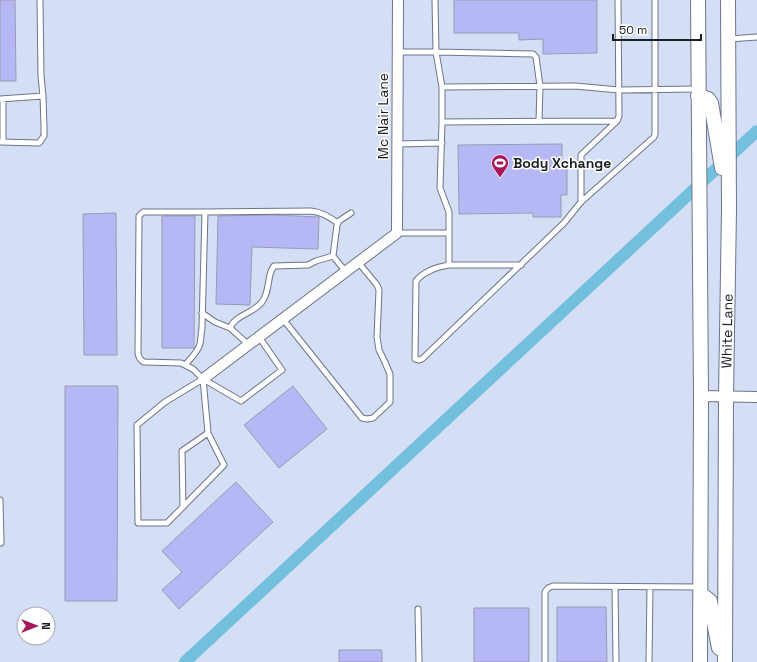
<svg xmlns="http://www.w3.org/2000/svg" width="757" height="662" viewBox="0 0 757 662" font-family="'Space Grotesk',sans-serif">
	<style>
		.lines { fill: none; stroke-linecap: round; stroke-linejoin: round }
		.canal { stroke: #72bfde; stroke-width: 12 }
		.building { fill: #b6b8f6; stroke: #999bb1 }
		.service-casing { stroke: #6c7589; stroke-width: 7 }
		.minor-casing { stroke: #6c7589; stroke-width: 12 }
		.secondary-casing { stroke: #6c7589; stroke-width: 16 }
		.service { stroke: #fff; stroke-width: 5 }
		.minor { stroke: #fff; stroke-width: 10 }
		.secondary { stroke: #fff; stroke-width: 14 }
		.labels { text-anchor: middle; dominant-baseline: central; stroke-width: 3; stroke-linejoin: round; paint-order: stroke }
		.street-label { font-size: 14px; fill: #1a1e25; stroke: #fff }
		.poi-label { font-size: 14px; font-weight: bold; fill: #1a1e25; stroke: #fff; text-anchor: start }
	</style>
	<rect width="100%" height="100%" fill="#d4dff5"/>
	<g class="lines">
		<!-- canal -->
		<path class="canal" d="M 185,662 L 757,131"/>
	</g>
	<!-- building -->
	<path class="building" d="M 0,0 L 15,0 L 16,81 L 0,81 Z
		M 454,0 L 597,0 L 597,53 L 543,54 L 543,39 L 519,40 L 519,33 L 454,33 Z
		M 562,144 L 562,167 L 567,168 L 567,195 L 561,195 L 561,217 L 533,217 L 533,213 L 459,214 L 458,145 Z
		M 116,213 L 117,355 L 84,355 L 83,214 Z
		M 273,215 L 319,217 L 318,249 L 252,247 L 250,305 L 216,304 L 218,216 Z
		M 162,216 L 195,216 L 194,348 L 162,348 Z
		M 65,386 L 118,386 L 117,601 L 65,601 Z
		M 293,386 L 327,429 L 279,468 L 244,425 Z
		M 236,482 L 273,522 L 179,609 L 162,590 L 182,572 L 162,551 Z
		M 557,607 L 606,607 L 607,662 L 557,662 Z
		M 474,608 L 529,608 L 529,662 L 474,662 Z
		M 339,650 L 382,650 L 382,662 L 339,662 Z"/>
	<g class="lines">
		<!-- service casing -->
		<g class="service-casing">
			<path id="service" d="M 435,0 L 436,52 L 442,87 L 442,122 L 440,188 L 449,212 L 449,265 C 437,267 424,271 416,281 L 415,359 L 419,360 L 422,359 L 564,223 L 581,202 L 654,137 L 655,134 L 655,0
				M 729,39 L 757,37
				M 397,52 L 436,52 L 533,54 L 536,57 L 540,86 L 539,121
				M 442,87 L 575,86 L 619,90 L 697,89
				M 0,99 L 43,96 L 41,76 L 40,0
				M 442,122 L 617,121
				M 0,142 L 39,143 L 44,136 L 44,127 L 43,96
				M 3,142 L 3,99
				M 397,144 L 442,143
				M 581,202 L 581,155 L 617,121 L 619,116 L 618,0
				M 205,212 L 311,211 C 322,212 329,217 338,223
				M 397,233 L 449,233
				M 333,256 L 337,225 L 339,221 L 351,213
				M 449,265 L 521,265
				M 202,313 L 215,322 L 230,328
				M 283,319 L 362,418 L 367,419 L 373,418 L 390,402 L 390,374 L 384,360 L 379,350 L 377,337 L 379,290 L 377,285 L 358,262
				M 249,345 L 230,328 C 235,315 254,313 262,302 C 271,290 266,276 274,266 L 308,265 L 316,261 L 333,256 L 346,272
				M 185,365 C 190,359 198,352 200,344 C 201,339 201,333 202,328 L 205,212 L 143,212 L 139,216 L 139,218 L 138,353 C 139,358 140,360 144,362 L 181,363 L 193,369 L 203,379 L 241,401 L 282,370 L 259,337
				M 203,379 L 208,433 L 224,465 L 167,523 L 138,523 L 137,425 L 165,402 Z
				M 0,500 L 1,543
				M 183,507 L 182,451 L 208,433
				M 615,587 L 616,662
				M 418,609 L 419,662
				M 545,662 L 545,592 L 548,588 L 553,586 L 700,587
				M 649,662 L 650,587"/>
		</g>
		<!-- minor casing -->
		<g class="minor-casing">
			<path id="minor" d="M 203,379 L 397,233 L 398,0
				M 701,396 L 757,397"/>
		</g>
		<!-- secondary casing -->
		<g class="secondary-casing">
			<path id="secondary" d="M 698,0 L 701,396 L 700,662
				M 698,96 L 708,99 L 711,103 L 722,168
				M 701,594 L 710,601 L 719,648
				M 725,662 L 726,396 L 729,210 L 728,0"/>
		</g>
		<!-- service -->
		<use href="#service" class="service"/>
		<!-- minor -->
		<use href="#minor" class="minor"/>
		<!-- secondary -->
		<use href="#secondary" class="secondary"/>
	</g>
	<!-- icons -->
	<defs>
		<g id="stadium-pin" transform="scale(0.9)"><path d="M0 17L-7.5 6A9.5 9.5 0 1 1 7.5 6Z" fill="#a6185b" stroke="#fff"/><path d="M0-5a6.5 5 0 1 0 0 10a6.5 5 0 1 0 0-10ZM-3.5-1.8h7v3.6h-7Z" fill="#fff"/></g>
	</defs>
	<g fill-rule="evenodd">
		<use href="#stadium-pin" x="500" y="163"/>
	</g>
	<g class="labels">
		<!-- street labels -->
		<g class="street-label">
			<text transform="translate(383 116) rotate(-90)">Mc Nair Lane</text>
			<text transform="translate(727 331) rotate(-89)">White Lane</text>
		</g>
		<!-- poi labels -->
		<g class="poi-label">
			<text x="513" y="163">Body Xchange</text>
		</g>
	</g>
	<!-- north arrow -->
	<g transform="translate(36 626) rotate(90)"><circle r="19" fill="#ffffff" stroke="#a3a5a8"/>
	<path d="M0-3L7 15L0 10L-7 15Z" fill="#a6185b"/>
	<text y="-6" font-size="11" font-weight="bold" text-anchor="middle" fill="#1a1e25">N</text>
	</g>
	<!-- scale -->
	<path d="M613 34v6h88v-6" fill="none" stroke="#1a1e25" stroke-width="2"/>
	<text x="619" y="34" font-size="12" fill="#1a1e25" stroke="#ffffff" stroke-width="3" paint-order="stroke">50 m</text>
</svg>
